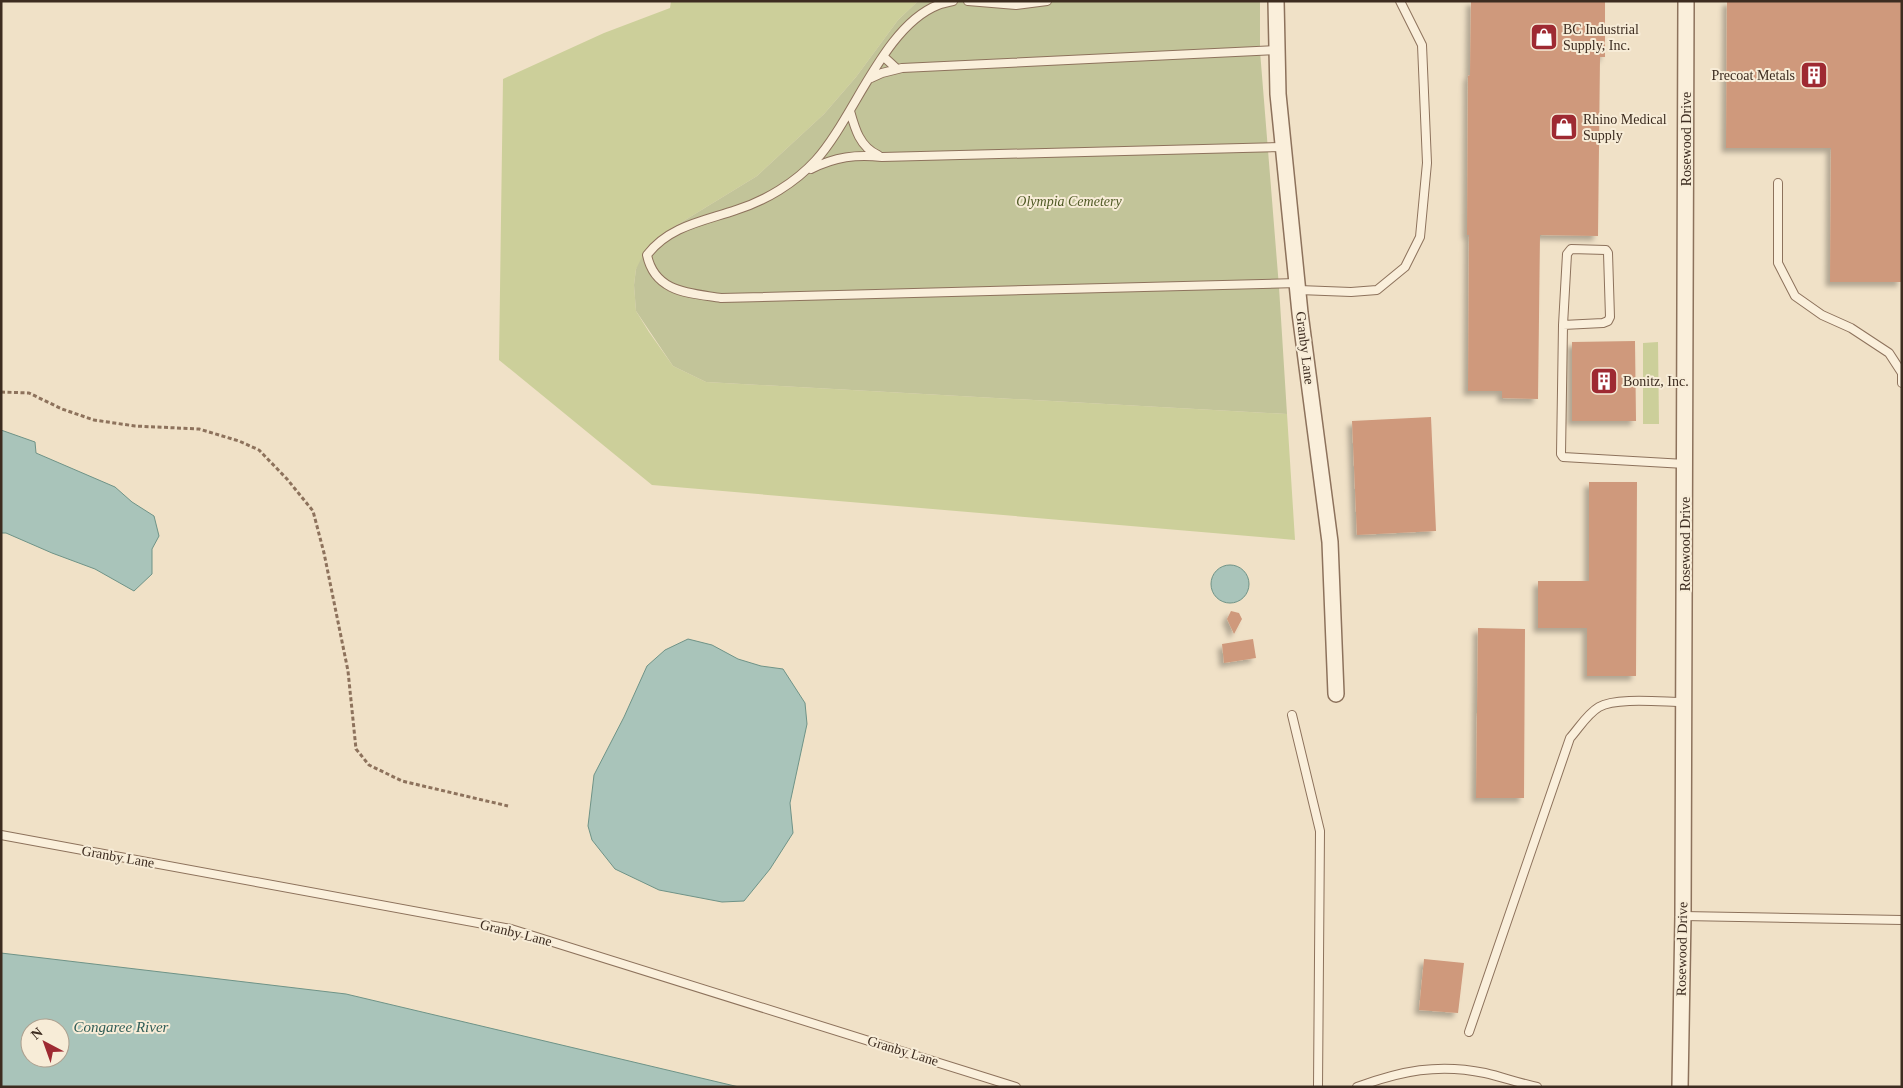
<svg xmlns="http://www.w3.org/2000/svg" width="1903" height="1088" viewBox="0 0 1903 1088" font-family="'Times New Roman',serif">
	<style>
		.green { fill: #cccf9a }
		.cemetery { fill: #c2c499 }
		.water { fill: #a9c4ba; stroke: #6f9387; fill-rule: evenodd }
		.building { fill: #cf997c; filter: url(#shadow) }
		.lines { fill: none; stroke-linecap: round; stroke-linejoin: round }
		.service-casing { stroke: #8d725c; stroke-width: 10 }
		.minor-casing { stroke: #8d725c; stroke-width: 18 }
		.path { stroke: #8d725c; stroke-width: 3; stroke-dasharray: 4 2.5; stroke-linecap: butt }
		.service { stroke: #faefdb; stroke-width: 8 }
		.minor { stroke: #faefdb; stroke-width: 15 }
		.labels { text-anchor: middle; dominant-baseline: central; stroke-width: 4; stroke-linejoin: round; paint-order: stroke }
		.poi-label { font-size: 14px; fill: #3d2c20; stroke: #f7ecd7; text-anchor: start }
		.street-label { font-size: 14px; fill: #3d2c20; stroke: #f7ecd7 }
		.park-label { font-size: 14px; font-style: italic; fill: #505a26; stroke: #f7ecd7 }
		.water-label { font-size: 15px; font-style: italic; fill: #2f5d57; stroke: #f7ecd7 }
	</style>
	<defs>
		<filter id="shadow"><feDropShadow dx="-4.5" dy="4.5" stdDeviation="2.5" flood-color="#0004"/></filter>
	</defs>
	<rect width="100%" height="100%" fill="#f0e1c7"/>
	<!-- green -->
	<path class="green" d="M 671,1 L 918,1 L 898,20 L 856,77 L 824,114 L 757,176 L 672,228 L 636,269 L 634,285 L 636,311 L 649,332 L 673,366 L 706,382 L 1287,414 L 1295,540 L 652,485 L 499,360 L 503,79 L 604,33 L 670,8 Z
		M 1658,342 L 1659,424 L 1643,424 L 1643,343 Z"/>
	<!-- cemetery -->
	<path class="cemetery" d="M 918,1 L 1260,1 L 1260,51 L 1279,287 L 1287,414 L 706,382 L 673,366 L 636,311 L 634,285 L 636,269 L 645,251 L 657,239 L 672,228 L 757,176 L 824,114 L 856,77 L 898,20 Z"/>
	<!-- water -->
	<path class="water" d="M 1,430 L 35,442 L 36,453 L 115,487 L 132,502 L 154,516 L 159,536 L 152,549 L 152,574 L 134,591 L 95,569 L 52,553 L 6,533 L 1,533 Z
		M1211 584a19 19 0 1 1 38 0a19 19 0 1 1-38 0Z
		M 688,639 L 712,645 L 738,659 L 761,666 L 783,669 L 805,703 L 807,724 L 790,803 L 793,833 L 770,869 L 744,901 L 722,902 L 659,890 L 615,869 L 592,840 L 588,826 L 594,775 L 624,717 L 647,666 L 665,650 Z
		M 1,953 L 346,994 L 739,1087 L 1,1087 ZM 30,1028 L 60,1028 L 60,1058 L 30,1058 Z"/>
	<!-- building -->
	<path class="building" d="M 1471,1 L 1605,1 L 1605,57 L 1600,57 L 1598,236 L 1540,235 L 1538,399 L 1502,398 L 1502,391 L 1468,391 L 1469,235 L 1467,235 L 1468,76 L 1470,75 Z
		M 1727,1 L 1902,1 L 1902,282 L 1830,282 L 1831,148 L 1726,148 Z
		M 1635,341 L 1636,421 L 1572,421 L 1572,342 Z
		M 1431,417 L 1436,531 L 1357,535 L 1352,421 Z
		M 1589,482 L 1637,482 L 1636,676 L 1587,676 L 1587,628 L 1538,628 L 1538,581 L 1589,581 Z
		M 1231,611 L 1239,613 L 1242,619 L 1234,634 L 1227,619 Z
		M 1478,628 L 1525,629 L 1524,798 L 1476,798 Z
		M 1253,639 L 1256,658 L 1224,663 L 1222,644 Z
		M 1424,959 L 1464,963 L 1458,1013 L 1419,1010 Z"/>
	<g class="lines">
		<!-- service casing -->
		<g class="service-casing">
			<path id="service" d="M 953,1 C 948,2 943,3 938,5 C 884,26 854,118 816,160 C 795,183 765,201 736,210 C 704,221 669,226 647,255 C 655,293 690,293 721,298 L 1298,283
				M 968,1 L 1016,5 L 1047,1
				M 884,57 L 897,69
				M 871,78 L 882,73 L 902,68 L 1277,50
				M 850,111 C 855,129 860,147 878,155
				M 811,169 C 835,157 856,154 882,157 L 1284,147
				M 1778,183 L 1778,263 L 1795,296 L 1822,315 L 1851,328 L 1889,353 L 1902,373 L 1902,383
				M 1299,290 L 1351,292 L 1377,290 L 1405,267 L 1420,237 L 1427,163 L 1422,45 L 1400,1
				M 1563,325 L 1603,323 L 1608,321 L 1610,317 L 1608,253 L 1606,250 L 1571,249 L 1567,254 L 1563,325 L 1561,454 L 1563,457 L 1685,464
				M 1292,715 L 1320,831 L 1318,1087
				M 1,835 L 511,929 L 1016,1087
				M 1683,916 L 1902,920
				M 1469,1032 L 1570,738 C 1579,728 1587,714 1599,707 C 1616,697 1663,702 1684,702
				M 1357,1087 C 1401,1071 1438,1063 1485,1073 C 1502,1077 1519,1083 1537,1087"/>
		</g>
		<!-- minor casing -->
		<g class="minor-casing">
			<path id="minor" d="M 1276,1 L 1278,94 L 1300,313 L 1330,542 L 1336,694
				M 1680,1087 L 1683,916 L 1686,1"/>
		</g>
		<!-- path -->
		<path class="path" d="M 1,392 L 29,393 L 62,409 L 94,420 L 135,426 L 199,429 L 239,441 L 259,450 L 287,479 L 313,511 L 324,553 L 348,671 L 356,749 L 369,765 L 402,781 L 508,806"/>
		<!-- service -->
		<use href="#service" class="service"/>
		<!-- minor -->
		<use href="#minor" class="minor"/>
	</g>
	<!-- icons -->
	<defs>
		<g id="shop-square" transform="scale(1.4375)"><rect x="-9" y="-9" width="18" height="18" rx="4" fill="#9e2a32" stroke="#f7ecd7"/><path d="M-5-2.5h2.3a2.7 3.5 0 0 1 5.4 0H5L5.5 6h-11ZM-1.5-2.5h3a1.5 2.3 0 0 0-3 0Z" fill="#fff"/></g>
		<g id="building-square" transform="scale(1.4375)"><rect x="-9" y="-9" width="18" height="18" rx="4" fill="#9e2a32" stroke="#f7ecd7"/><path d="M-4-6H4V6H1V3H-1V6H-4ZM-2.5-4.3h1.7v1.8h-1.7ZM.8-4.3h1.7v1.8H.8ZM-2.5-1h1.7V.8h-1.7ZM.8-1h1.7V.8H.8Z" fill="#fff"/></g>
	</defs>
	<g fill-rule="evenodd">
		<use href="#shop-square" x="1544" y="37"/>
		<use href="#building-square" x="1814" y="75"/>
		<use href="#shop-square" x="1564" y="127"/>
		<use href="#building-square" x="1604" y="381"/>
	</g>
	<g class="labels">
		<!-- poi labels -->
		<g class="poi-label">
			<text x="1563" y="29">BC Industrial<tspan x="1563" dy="16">Supply, Inc.</tspan></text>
			<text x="1795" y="75" text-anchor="end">Precoat Metals</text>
			<text x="1583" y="119">Rhino Medical<tspan x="1583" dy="16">Supply</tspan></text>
			<text x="1623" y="381">Bonitz, Inc.</text>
		</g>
		<!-- street labels -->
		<g class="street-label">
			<text transform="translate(1686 139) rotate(-90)">Rosewood Drive</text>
			<text transform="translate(1305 348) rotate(83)">Granby Lane</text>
			<text transform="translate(1685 544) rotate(-90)">Rosewood Drive</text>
			<text transform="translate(118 857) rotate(10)">Granby Lane</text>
			<text transform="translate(516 933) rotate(14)">Granby Lane</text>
			<text transform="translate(1682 949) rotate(-89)">Rosewood Drive</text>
			<text transform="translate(903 1051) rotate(17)">Granby Lane</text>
		</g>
		<!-- park labels -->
		<g class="park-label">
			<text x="1069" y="201">Olympia Cemetery</text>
		</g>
		<!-- water labels -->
		<g class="water-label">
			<text x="121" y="1027">Congaree River</text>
		</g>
	</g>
	<!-- border -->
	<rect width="1903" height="1088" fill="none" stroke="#3d2c20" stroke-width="5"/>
	<!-- north arrow -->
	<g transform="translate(45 1043) rotate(319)"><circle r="24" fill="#f7ecd7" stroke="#ad9f8e"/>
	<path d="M0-4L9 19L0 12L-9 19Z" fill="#9e2a32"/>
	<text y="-8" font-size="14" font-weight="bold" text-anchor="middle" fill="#3d2c20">N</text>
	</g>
</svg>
